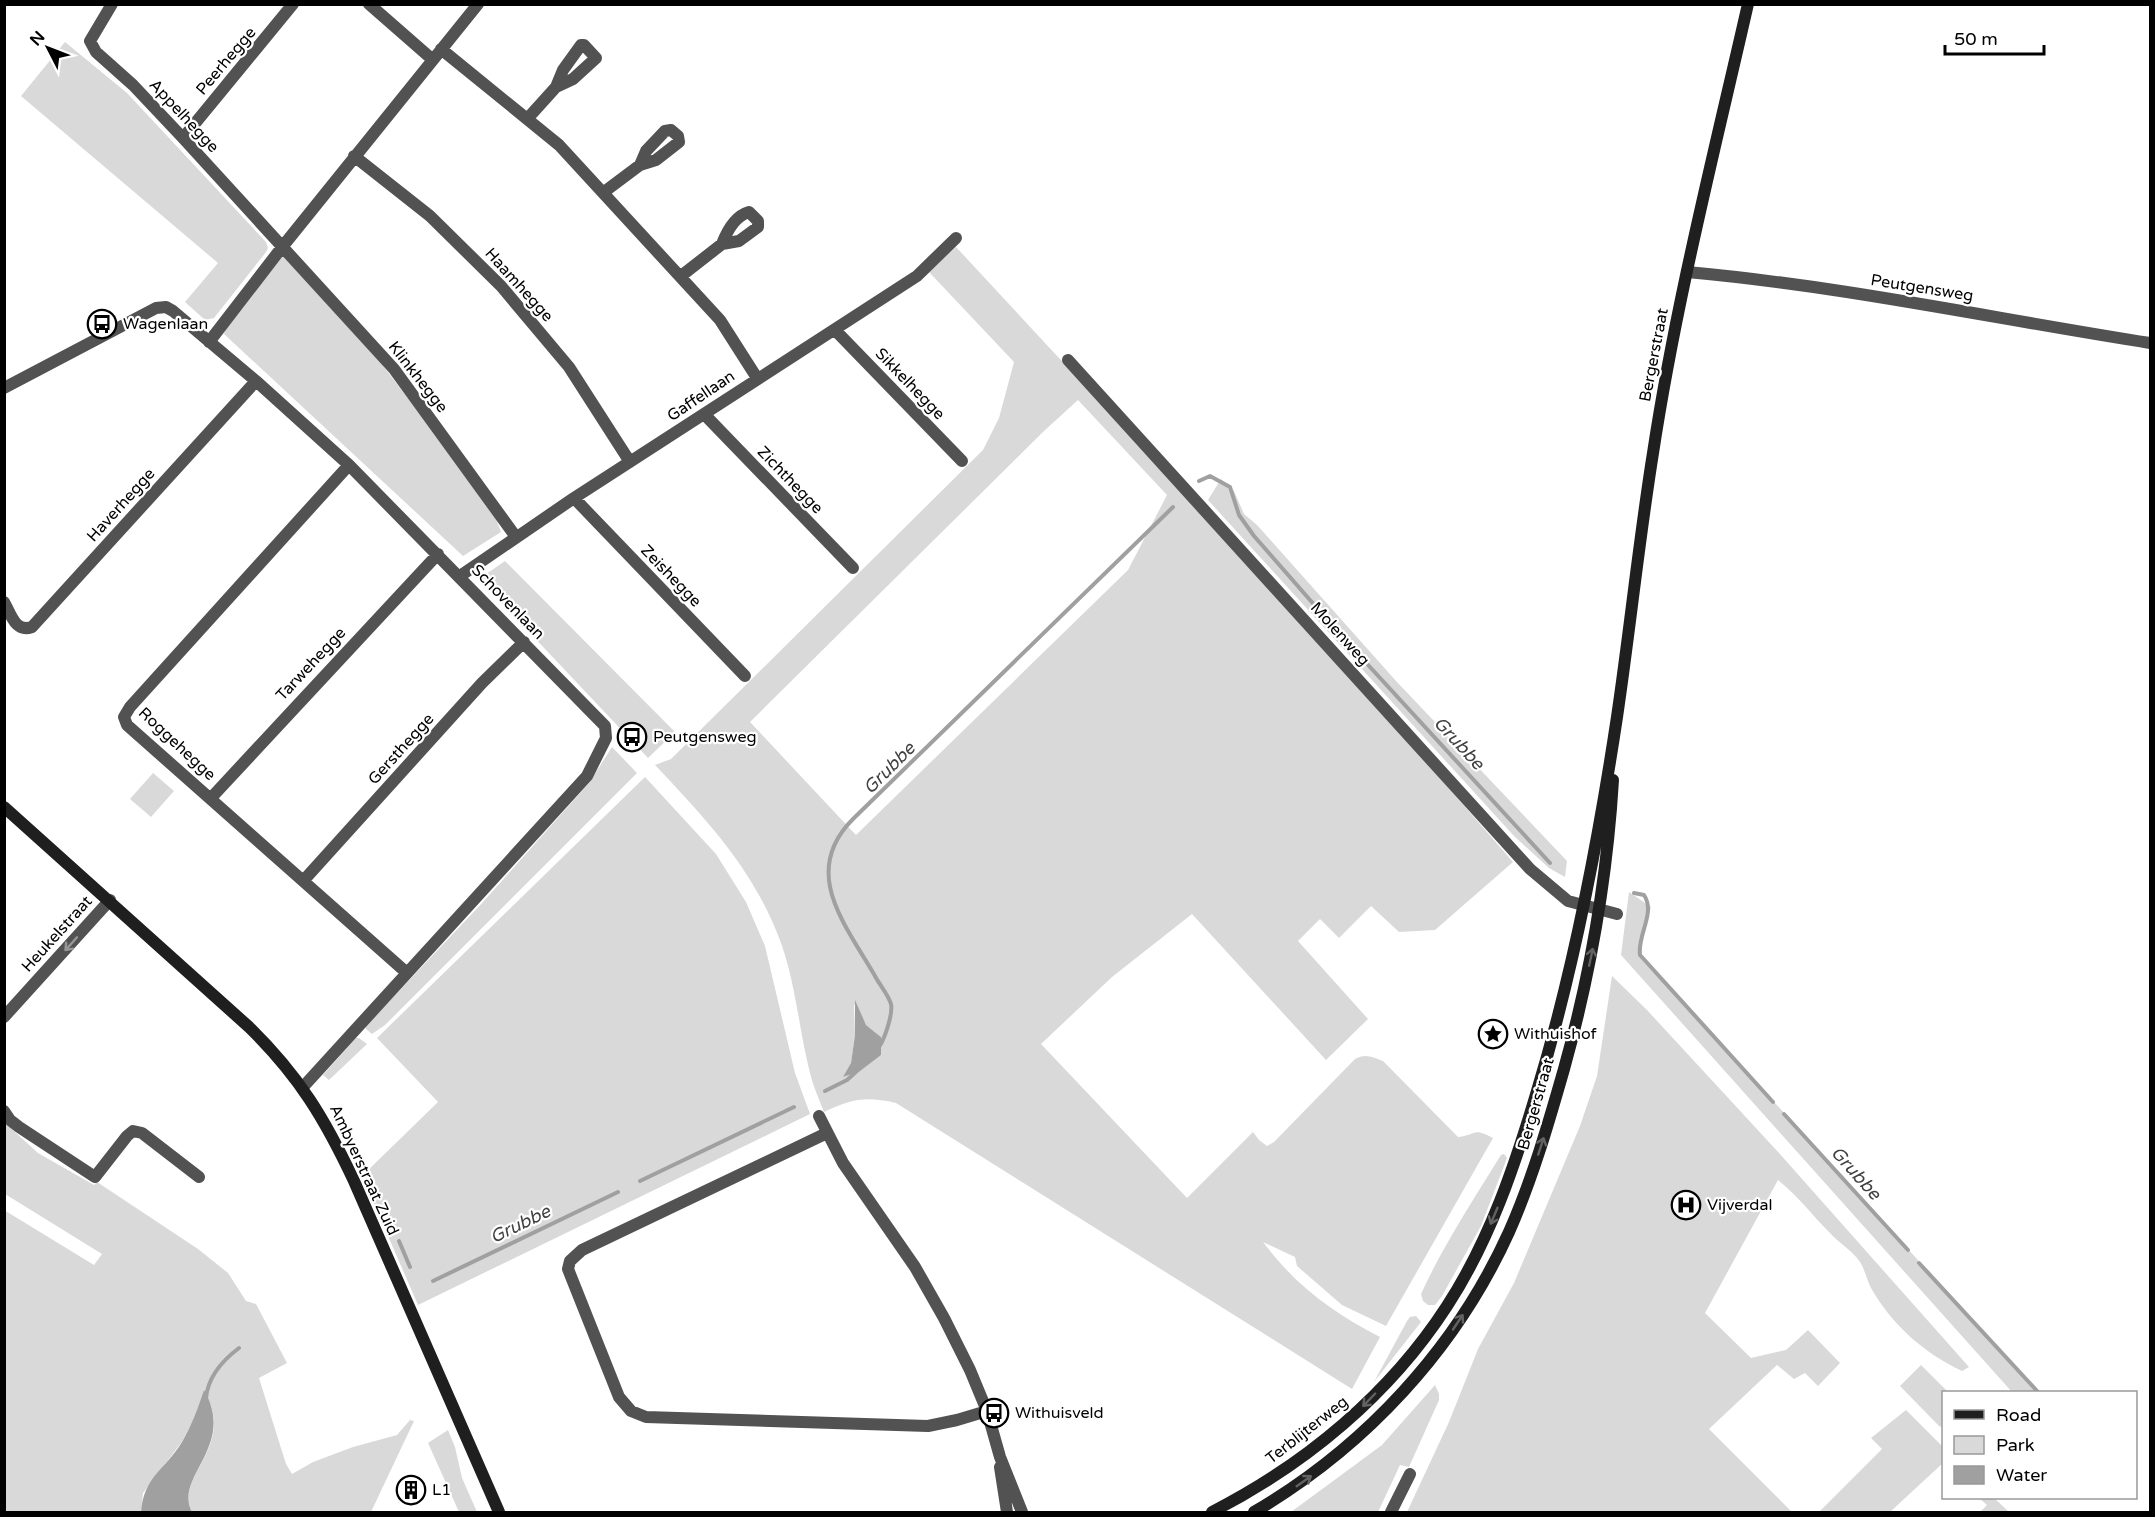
<svg xmlns="http://www.w3.org/2000/svg" width="2155" height="1517" viewBox="0 0 2155 1517" font-family="'Varela Round',sans-serif">
	<style>
		.green { fill: #d9d9d9; fill-rule: evenodd }
		.water { fill: #a0a0a0 }
		.lines { fill: none; stroke-linecap: round; stroke-linejoin: round }
		.stream { stroke: #a0a0a0; stroke-width: 4 }
		.street { stroke: #525252; stroke-width: 12 }
		.secondary { stroke: #1f1f1f; stroke-width: 12 }
		.oneway { stroke: #979797 }
		.oneway2 { stroke: #626262 }
		.labels { text-anchor: middle; dominant-baseline: central; stroke-width: 4.5; stroke-linejoin: round; paint-order: stroke }
		.street-label { font-size: 16px; fill: #000; stroke: #fff }
		.poi-label { font-size: 16px; fill: #000; stroke: #fff; text-anchor: start }
		.water-label { font-size: 18px; font-style: italic; fill: #414141; stroke: #fff }
	</style>
	<rect width="100%" height="100%" fill="#fff"/>
	<!-- green -->
	<path class="green" d="M 65,42 L 127,93 L 266,242 L 268,248 L 266,252 L 214,318 L 205,320 L 185,302 L 218,263 L 21,96 Z
		M 956,247 L 1058,357 L 1087,386 L 1426,762 L 1513,862 L 1435,930 L 1399,932 L 1371,906 L 1339,938 L 1320,919 L 1298,941 L 1368,1019 L 1326,1060 L 1192,914 L 1112,977 L 1041,1044 L 1187,1198 L 1253,1132 L 1259,1140 L 1267,1146 L 1274,1142 L 1355,1059 C 1365,1053 1373,1057 1383,1061 L 1458,1137 C 1477,1135 1472,1127 1493,1138 L 1386,1326 L 1342,1305 L 1297,1266 L 1295,1257 L 1263,1242 C 1296,1286 1332,1312 1380,1337 L 1352,1389 L 896,1103 C 866,1096 851,1099 824,1112 C 819,1099 813,1086 810,1073 C 799,1030 796,985 781,943 C 755,871 707,820 655,765 L 671,759 L 983,450 L 999,418 L 1014,362 L 929,272 ZM 1078,400 L 1167,495 L 1128,570 L 856,835 L 750,722 L 1044,431 ZM 854,1004 L 866,1025 L 881,1037 L 881,1055 L 844,1077 L 851,1063 L 855,1035 Z
		M 283,256 L 361,337 L 482,495 L 495,516 L 501,532 L 463,556 L 224,334 L 226,327 Z
		M 1221,479 L 1234,491 L 1244,514 L 1257,525 L 1396,681 L 1567,861 L 1565,877 L 1549,868 L 1514,836 L 1208,500 Z
		M 505,561 L 675,732 L 648,758 L 479,579 Z
		M 612,747 L 637,773 L 385,1025 L 372,1034 L 366,1029 L 366,1026 L 483,902 L 589,783 Z
		M 153,773 L 174,791 L 151,817 L 130,799 Z
		M 645,777 L 716,854 L 746,902 L 765,946 L 795,1073 L 810,1114 L 418,1305 L 362,1176 L 438,1102 L 377,1038 Z
		M 1629,892 L 1651,907 L 1641,939 L 1642,960 L 1714,1036 L 2038,1392 L 2012,1392 L 1621,955 Z
		M 1612,976 L 1647,1010 L 1779,1153 L 1969,1367 L 1962,1371 C 1924,1353 1892,1325 1871,1288 C 1867,1280 1865,1270 1860,1262 C 1853,1251 1839,1243 1830,1233 C 1812,1215 1798,1196 1778,1180 L 1705,1313 L 1751,1358 L 1786,1350 L 1808,1330 L 1840,1363 L 1818,1386 L 1805,1373 L 1794,1379 L 1777,1365 L 1709,1429 L 1792,1512 L 1407,1512 L 1449,1422 L 1478,1349 L 1514,1283 L 1580,1126 L 1597,1076 Z
		M 356,1038 L 359,1038 L 367,1044 L 329,1080 L 323,1075 Z
		M 5,1123 L 38,1153 L 94,1185 L 97,1182 L 198,1249 L 228,1273 L 246,1301 L 256,1304 L 287,1363 L 259,1378 L 286,1464 L 292,1474 L 313,1462 L 353,1447 L 397,1435 L 410,1420 L 414,1421 L 371,1512 L 192,1512 C 173,1477 238,1446 204,1391 L 194,1420 L 181,1443 L 143,1493 L 141,1512 L 5,1512 L 4,1210 L 94,1265 L 102,1254 L 5,1194 Z
		M 1504,1154 L 1507,1158 L 1481,1226 L 1442,1296 L 1435,1305 L 1428,1305 L 1423,1301 L 1421,1294 C 1443,1246 1473,1200 1501,1155 Z
		M 1416,1316 L 1421,1322 L 1374,1382 L 1407,1321 L 1410,1317 Z
		M 1921,1365 L 1948,1392 L 1944,1392 L 1943,1424 L 1940,1427 L 1900,1386 Z
		M 1435,1385 L 1439,1394 L 1439,1400 L 1409,1467 L 1400,1465 L 1378,1512 L 1291,1512 L 1382,1445 Z
		M 1906,1410 L 1943,1447 L 1943,1463 L 1890,1512 L 1819,1512 L 1882,1449 L 1871,1438 Z
		M 448,1430 L 455,1447 L 462,1478 L 477,1512 L 459,1512 L 428,1443 Z
		M 1979,1498 L 1994,1498 L 2009,1512 L 1980,1512 L 1987,1505 Z"/>
	<!-- water -->
	<path class="water" d="M 855,1000 L 866,1025 L 881,1037 L 881,1055 L 860,1071 L 843,1077 L 851,1063 L 855,1035 Z
		M 204,1390 C 237,1447 173,1477 192,1512 L 141,1512 C 144,1476 165,1470 182,1442 C 192,1425 198,1408 204,1390 Z"/>
	<g class="lines">
		<!-- stream -->
		<path class="stream" d="M 1199,481 L 1210,476 L 1230,487 L 1239,515 L 1254,536 L 1338,632
			M 1347,642 L 1550,863
			M 1634,893 L 1644,895 C 1656,913 1637,935 1640,955 L 1773,1102
			M 879,1047 C 885,1038 893,1014 891,1004 C 888,994 879,984 875,976 C 845,924 800,872 853,819 L 1173,507
			M 825,1091 L 847,1080 L 858,1070
			M 1784,1114 L 1908,1250
			M 640,1181 L 794,1107
			M 399,1241 L 410,1267
			M 1919,1263 L 2038,1392
			M 433,1281 L 618,1192
			M 206,1398 C 208,1377 223,1360 239,1348"/>
		<!-- street -->
		<path class="street" d="M 112,4 L 90,41 L 96,52 L 133,85 L 183,138 L 394,369 L 516,537
			M 369,4 L 433,60
			M 441,49 L 559,145 L 720,320 L 757,378
			M 528,118 L 556,87 L 573,79 L 596,58 L 584,45 L 581,45 L 563,70 L 556,87
			M 183,138 L 293,4
			M 354,156 L 430,216 L 501,286 L 569,367 L 630,462
			M 604,192 L 640,165 L 656,160 L 679,142 L 678,136 L 671,130 L 665,131 L 646,151 L 640,165
			M 1687,272 C 1843,286 1996,319 2150,343
			M 681,276 L 722,244 L 739,241 L 758,227 L 758,221 L 749,212 C 735,216 727,231 722,244
			M 835,330 L 962,461
			M 209,342 L 283,246 L 478,4
			M 1068,360 L 1530,869 L 1568,901 L 1617,914
			M 4,388 L 156,308 L 166,307 L 173,311 L 256,381 L 349,465 L 605,726 L 606,738 L 587,776 L 303,1087
			M 704,414 L 853,568
			M 349,465 L 130,707 L 124,717 L 127,725 L 407,973
			M 574,498 L 745,676
			M 460,576 L 574,498 L 917,276 L 956,238
			M 4,602 C 11,614 15,633 32,627 L 256,381
			M 211,798 L 438,554
			M 304,880 L 482,683 L 524,642
			M 4,1017 L 110,900
			M 4,1111 L 10,1120 L 19,1127 L 95,1177 L 127,1136 L 133,1131 L 142,1133 L 199,1177
			M 819,1116 L 843,1163 L 915,1267 L 944,1318 L 970,1370 L 987,1411 L 1000,1457 L 1022,1512
			M 827,1133 L 582,1250 L 570,1261 L 568,1269 L 619,1397 L 631,1411 L 646,1417 L 928,1426 L 957,1420 L 987,1411
			M 1000,1467 L 1007,1512
			M 1391,1512 L 1410,1474"/>
		<!-- secondary -->
		<path class="secondary" d="M 4,807 L 249,1027 C 299,1076 325,1119 354,1181 L 499,1512
			M 1212,1512 C 1306,1464 1390,1394 1447,1306 C 1490,1240 1515,1165 1537,1091 C 1574,969 1598,843 1617,717 C 1630,629 1639,540 1653,453 C 1676,302 1714,153 1748,4
			M 1254,1512 C 1365,1447 1456,1349 1509,1232 C 1532,1180 1548,1125 1564,1069 C 1591,972 1607,881 1613,780"/>
	</g>
	<!-- one-way arrows -->
	<defs><path id="oneway-shaft" d="M-6 0H5M1.5-3L5.5 0L1.5 3" fill="none" stroke-width="1.6" stroke-linecap="round" stroke-linejoin="round" transform="scale(1.5)"/></defs>
	<use class="oneway" href="#oneway-shaft" transform="translate(71 944) rotate(132)"/>
	<g class="oneway2">
		<use href="#oneway-shaft" transform="translate(1591 957) rotate(-78)"/>
		<use href="#oneway-shaft" transform="translate(1541 1146) rotate(-72)"/>
		<use href="#oneway-shaft" transform="translate(1494 1216) rotate(113)"/>
		<use href="#oneway-shaft" transform="translate(1458 1322) rotate(-56)"/>
		<use href="#oneway-shaft" transform="translate(1369 1400) rotate(134)"/>
		<use href="#oneway-shaft" transform="translate(1304 1481) rotate(-35)"/>
	</g>
	<!-- icons -->
	<defs>
		<g id="bus-ring" transform="scale(1.5)"><circle r="9.5" fill="#fff" stroke="#000" stroke-width="1.5"/><path d="M-5-6H5V4H4V6H2V4H-2V6H-4V4H-5ZM-3.5-4V0h7V-4ZM-3.5 1.2v1.5H-2V1.2ZM2 1.2v1.5H3.5V1.2Z" fill="#000"/></g>
		<g id="sight-ring" transform="scale(1.5)"><circle r="9.5" fill="#fff" stroke="#000" stroke-width="1.5"/><path d="M0-6L1.8-2.2L6-1.7L2.9 1.2L3.7 5.4L0 3.3L-3.7 5.4L-2.9 1.2L-6-1.7L-1.8-2.2Z" fill="#000"/></g>
		<g id="hospital-ring" transform="scale(1.5)"><circle r="9.5" fill="#fff" stroke="#000" stroke-width="1.5"/><path d="M-5-5h3v3.5h4V-5h3V5h-3V1.5h-4V5h-3Z" fill="#000"/></g>
		<g id="building-ring" transform="scale(1.5)"><circle r="9.5" fill="#fff" stroke="#000" stroke-width="1.5"/><path d="M-4-6H4V6H1V3H-1V6H-4ZM-2.5-4.3h1.7v1.8h-1.7ZM.8-4.3h1.7v1.8H.8ZM-2.5-1h1.7V.8h-1.7ZM.8-1h1.7V.8H.8Z" fill="#000"/></g>
	</defs>
	<g fill-rule="evenodd">
		<use href="#bus-ring" x="102" y="324"/>
		<use href="#bus-ring" x="632" y="737"/>
		<use href="#sight-ring" x="1493" y="1034"/>
		<use href="#hospital-ring" x="1686" y="1205"/>
		<use href="#bus-ring" x="994" y="1413"/>
		<use href="#building-ring" x="411" y="1490"/>
	</g>
	<g class="labels">
		<!-- street labels -->
		<g class="street-label">
			<text transform="translate(226 61) rotate(-50)">Peerhegge</text>
			<text transform="translate(184 116) rotate(47)">Appelhegge</text>
			<text transform="translate(519 285) rotate(48)">Haamhegge</text>
			<text transform="translate(1922 288) rotate(9)">Peutgensweg</text>
			<text transform="translate(1654 355) rotate(-79)">Bergerstraat</text>
			<text transform="translate(418 377) rotate(52)">Klinkhegge</text>
			<text transform="translate(910 384) rotate(46)">Sikkelhegge</text>
			<text transform="translate(701 396) rotate(-34)">Gaffellaan</text>
			<text transform="translate(790 480) rotate(46)">Zichthegge</text>
			<text transform="translate(121 505) rotate(-48)">Haverhegge</text>
			<text transform="translate(671 576) rotate(46)">Zeishegge</text>
			<text transform="translate(508 602) rotate(46)">Schovenlaan</text>
			<text transform="translate(1340 634) rotate(48)">Molenweg</text>
			<text transform="translate(311 664) rotate(-47)">Tarwehegge</text>
			<text transform="translate(177 744) rotate(43)">Roggehegge</text>
			<text transform="translate(401 749) rotate(-48)">Gersthegge</text>
			<text transform="translate(57 934) rotate(-48)">Heukelstraat</text>
			<text transform="translate(1536 1104) rotate(-74)">Bergerstraat</text>
			<text transform="translate(364 1170) rotate(65)">Ambyerstraat Zuid</text>
			<text transform="translate(1307 1430) rotate(-38)">Terblijterweg</text>
		</g>
		<!-- poi labels -->
		<g class="poi-label">
			<text x="123" y="324">Wagenlaan</text>
			<text x="653" y="737">Peutgensweg</text>
			<text x="1514" y="1034">Withuishof</text>
			<text x="1707" y="1205">Vijverdal</text>
			<text x="1015" y="1413">Withuisveld</text>
			<text x="432" y="1490">L1</text>
		</g>
		<!-- water labels -->
		<g class="water-label">
			<text transform="translate(1459 743) rotate(47)">Grubbe</text>
			<text transform="translate(889 768) rotate(-45)">Grubbe</text>
			<text transform="translate(1856 1173) rotate(48)">Grubbe</text>
			<text transform="translate(520 1224) rotate(-26)">Grubbe</text>
		</g>
	</g>
	<!-- border -->
	<rect width="2155" height="1517" fill="none" stroke="#000000" stroke-width="12"/>
	<!-- legend -->
	<rect x="1942" y="1391" width="195" height="108" fill="#ffffff" stroke="#999999" stroke-width="1.5"/>
	<rect x="1954" y="1410" width="30" height="9" fill="#1f1f1f" stroke="#999999" stroke-width="1.5"/>
	<text x="1996" y="1421" font-size="18" fill="#000000">Road</text>
	<rect x="1954" y="1436" width="30" height="18" fill="#d9d9d9" stroke="#999999" stroke-width="1.5"/>
	<text x="1996" y="1451" font-size="18" fill="#000000">Park</text>
	<rect x="1954" y="1466" width="30" height="18" fill="#a0a0a0" stroke="#999999" stroke-width="1.5"/>
	<text x="1996" y="1481" font-size="18" fill="#000000">Water</text>
	<!-- north arrow -->
	<g transform="translate(48 48) rotate(312)" stroke="#ffffff" stroke-width="4.5" paint-order="stroke">
	<path d="M0-4.5L10 22L0 15L-10 22Z" fill="#000000"/>
	<text y="-9" font-size="16" font-weight="bold" text-anchor="middle" fill="#000000">N</text>
	</g>
	<!-- scale -->
	<path d="M1945 45v9h99v-9" fill="none" stroke="#000000" stroke-width="3"/>
	<text x="1954" y="45" font-size="18" fill="#000000" stroke="#ffffff" stroke-width="4.5" paint-order="stroke">50 m</text>
</svg>
